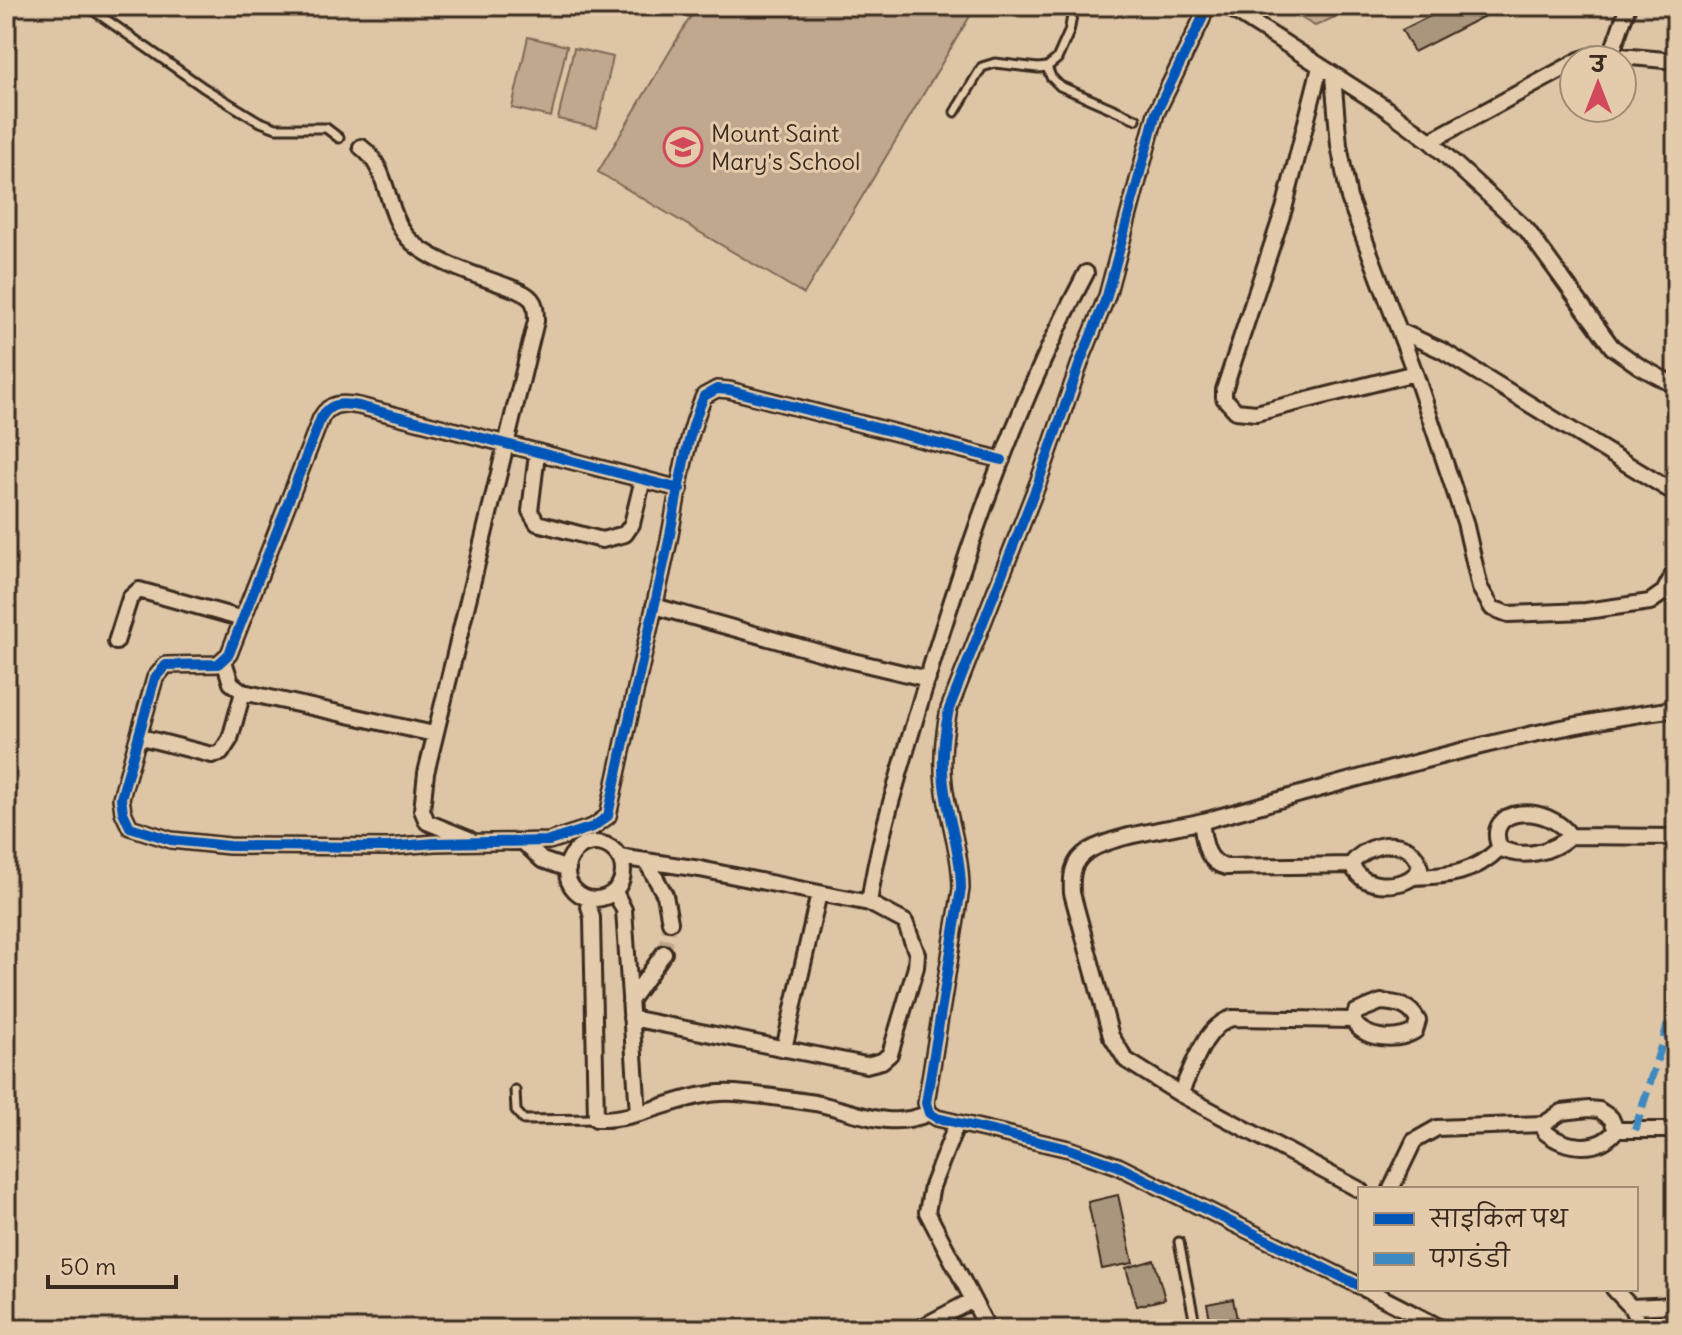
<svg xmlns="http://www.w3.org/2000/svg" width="1682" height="1335" viewBox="0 0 1682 1335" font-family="Delius,'Playpen Sans Deva',sans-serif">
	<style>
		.green { fill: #bfa88d; stroke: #7d6956; stroke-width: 2 }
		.building { fill: #aa957d; stroke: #3b2a1e; stroke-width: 2 }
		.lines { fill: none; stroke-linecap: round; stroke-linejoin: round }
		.minor-tunnel { stroke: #bda68b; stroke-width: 14; stroke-dasharray: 14 7; stroke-linecap: butt }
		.service-casing { stroke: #3b2a1e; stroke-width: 13 }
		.minor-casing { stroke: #3b2a1e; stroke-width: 20 }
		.service { stroke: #e4cbac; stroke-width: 7 }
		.minor { stroke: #e4cbac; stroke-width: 14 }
		.quiet { stroke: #3e89bf; stroke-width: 8; stroke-dasharray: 16 8; stroke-linecap: butt }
		.cycleway-casing { stroke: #e4cbac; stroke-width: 15 }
		.cycleway { stroke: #0057b8; stroke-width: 10 }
		.labels { text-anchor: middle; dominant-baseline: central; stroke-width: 6; stroke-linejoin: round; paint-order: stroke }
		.poi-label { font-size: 24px; fill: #3b2a1e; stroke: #e4cbac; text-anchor: start }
	</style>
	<rect width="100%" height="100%" fill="#ddc5a6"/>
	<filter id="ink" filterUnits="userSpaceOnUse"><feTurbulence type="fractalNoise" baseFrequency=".0125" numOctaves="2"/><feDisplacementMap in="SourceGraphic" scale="16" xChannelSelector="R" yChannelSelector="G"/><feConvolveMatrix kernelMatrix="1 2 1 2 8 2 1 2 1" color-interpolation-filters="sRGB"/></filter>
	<g filter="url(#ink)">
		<!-- green -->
		<path class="green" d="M 697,6 L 976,6 L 804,294 L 598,172 Z
			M 1281,6 L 1359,6 L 1315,26 Z
			M 528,37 L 567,46 L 551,117 L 512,108 Z
			M 574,48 L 613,57 L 597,128 L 558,119 Z"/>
		<!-- building -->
		<path class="building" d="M 1450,6 L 1504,6 L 1414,52 L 1402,30 Z
			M 1118,1195 L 1133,1263 L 1102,1269 L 1088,1202 Z
			M 1154,1260 L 1165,1299 L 1137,1306 L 1126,1268 Z
			M 1233,1299 L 1238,1324 L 1212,1329 L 1207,1304 Z"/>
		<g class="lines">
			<!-- minor-tunnel -->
			<path class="minor-tunnel" d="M 664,953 L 670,922"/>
			<!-- service casing -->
			<g class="service-casing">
				<path id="service" d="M 87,6 L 204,88 L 258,121 L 276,128 L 326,128 L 339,138
					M 1047,67 L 1051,77 L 1060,86 L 1136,119
					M 955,112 L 982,67 L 995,63 L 1038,68 L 1047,67 L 1057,59 L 1069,32 L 1074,6
					M 515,1090 L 516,1111 L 524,1120 L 596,1119
					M 1179,1242 L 1196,1329"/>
			</g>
			<!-- minor casing -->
			<g class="minor-casing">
				<path id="minor" d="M 1205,6 L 1202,19 L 1156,113 L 1107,296 L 1081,360 L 1038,483 L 949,709 C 944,733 941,759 944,784 C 948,819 961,853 961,889 L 926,1103 L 929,1113 L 937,1118 L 1069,1149 L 1118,1166 L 1360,1286
					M 1227,6 L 1384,107 L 1430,141 L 1527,230 L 1612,347 L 1639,366 L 1676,386
					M 1611,55 L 1628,6
					M 1579,60 L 1598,54 L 1676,61
					M 1320,67 L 1284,209 L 1224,390 L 1224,398 L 1236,411 L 1256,413 L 1415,373
					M 1333,76 L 1339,145 L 1349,198 L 1415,373 L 1465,522 L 1480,588 L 1492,608 L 1508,614 L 1586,611 L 1650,602 L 1664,592 L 1676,569
					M 1430,141 L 1574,63
					M 361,147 C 390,168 385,212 408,238 C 431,264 488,278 519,291 C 535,298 536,305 536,321 L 426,773 L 422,810 L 427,822 L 469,839
					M 1400,331 L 1443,351 L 1676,494
					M 537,454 L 530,511 L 537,523 L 602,540 L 625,534 L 632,524 L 643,479
					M 680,489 L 359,406 C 342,403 330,402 321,418 L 229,654 L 218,664 L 166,665 L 155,678 L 121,798 L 123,812 L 130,827 L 171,840 L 229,846 L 388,847 L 435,843 L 549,841 L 593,827 L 608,816 C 627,726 648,636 668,545 C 678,496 684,442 704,396 L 717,389 L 729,390 L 1002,460
					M 654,606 L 840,658 L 928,679
					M 116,642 L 130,598 L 139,590 L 243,619
					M 224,661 L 231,683 L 243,692 L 434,734
					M 141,737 L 212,755 L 221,753 L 230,739 L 243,692
					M 1201,822 C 1204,840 1205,862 1226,867 L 1351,865 C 1367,841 1413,834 1420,868 C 1411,886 1382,888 1365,880 C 1358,876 1355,871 1351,865
					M 524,843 L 542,860 L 568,869
					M567 871a28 28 0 1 1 56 0a28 28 0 1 1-56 0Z
					M 1500,848 C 1482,805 1549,803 1570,836 L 1676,837
					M 1500,848 C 1523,860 1552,852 1570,836
					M 619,857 L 700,869 L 869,903
					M 646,861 L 665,895 L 670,922
					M 1413,877 C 1449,876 1473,874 1500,848
					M 615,892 L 624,910 L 638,1113
					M 587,898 L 592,918 L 596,1119 C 644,1121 687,1089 735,1093 C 761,1095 789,1099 815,1103 C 856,1111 888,1131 929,1113
					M 630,1001 L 664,953
					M 1381,1002 C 1397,1003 1410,1005 1418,1021 L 1415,1031 C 1397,1042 1363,1040 1353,1020 L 1356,1012 Z
					M 631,1018 L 866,1065 L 882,1061 L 890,1054 L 916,967 L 917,954 L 905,922 L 869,903 C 879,834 901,769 920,703 C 964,556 1014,409 1086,273
					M 784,1049 L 819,893
					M 1180,1094 C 1192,1070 1204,1026 1232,1018 L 1353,1020
					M 957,1123 L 932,1186 L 927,1212 L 988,1329
					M 1544,1124 L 1545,1132 C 1566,1149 1599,1153 1616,1130
					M 1616,1130 L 1676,1130
					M 1391,1189 L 1414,1141 L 1437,1128 L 1544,1124 L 1562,1112 L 1589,1109 L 1599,1110 L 1611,1118 L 1616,1130
					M 1360,1190 L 1180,1094 L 1126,1060 L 1111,1036 L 1072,893 C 1071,876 1072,861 1088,851 C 1118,833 1176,829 1211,819 C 1364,777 1518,729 1676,709
					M 1365,1289 L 1443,1329
					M 1614,1289 L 1631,1307 L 1642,1329
					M 1631,1307 L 1676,1305
					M 918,1329 L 973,1300"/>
			</g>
			<!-- service -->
			<use href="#service" class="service"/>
			<!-- minor -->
			<use href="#minor" class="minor"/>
			<!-- quiet -->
			<path class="quiet" d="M 1635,1130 L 1666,1031 L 1674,997 L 1676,946"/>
			<!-- cycleway casing -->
			<g class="cycleway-casing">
				<path id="cycleway" d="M 1205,6 L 1202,19 L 1156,113 L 1107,296 L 1081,360 L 1038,483 L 949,709 C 944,733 941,759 944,784 C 948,819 961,853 961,889 L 926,1103 L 929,1113 L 937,1118 L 1069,1149 L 1118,1166 L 1360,1286
					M 680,489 L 359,406 C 342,403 330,402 321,418 L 229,654 L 218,664 L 166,665 L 155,678 L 121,798 L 123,812 L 130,827 L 171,840 L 229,846 L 388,847 L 435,843 L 549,841 L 593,827 L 608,816 C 627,726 648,636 668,545 C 678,496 684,442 704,396 L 717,389 L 729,390 L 1002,460"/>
			</g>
			<!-- cycleway -->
			<use href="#cycleway" class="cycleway"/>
		</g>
	</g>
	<!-- icons -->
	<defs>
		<g id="school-ring" transform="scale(2)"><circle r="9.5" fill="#e4cbac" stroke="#d1495b" stroke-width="1.5"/><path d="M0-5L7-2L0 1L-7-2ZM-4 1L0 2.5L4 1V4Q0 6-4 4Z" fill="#d1495b"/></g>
	</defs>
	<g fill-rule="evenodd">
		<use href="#school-ring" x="683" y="147"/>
	</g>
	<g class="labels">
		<!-- poi labels -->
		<g class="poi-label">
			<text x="711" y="133">Mount Saint<tspan x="711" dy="28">Mary's School</tspan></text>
		</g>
	</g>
	<!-- margin -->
	<rect width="1682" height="1335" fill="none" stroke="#e4cbac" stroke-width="32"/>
	<rect x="16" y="16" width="1650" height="1303" fill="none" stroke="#3b2a1e" stroke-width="3" filter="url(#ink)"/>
	<!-- legend -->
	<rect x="1358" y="1187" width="280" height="104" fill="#e4cbac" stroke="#a08b73" stroke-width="2"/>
	<rect x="1374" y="1213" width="40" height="12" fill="#0057b8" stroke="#a08b73" stroke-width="2"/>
	<text x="1430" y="1227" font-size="24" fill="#3b2a1e">साइकिल पथ</text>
	<rect x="1374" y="1253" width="40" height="12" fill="#3e89bf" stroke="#a08b73" stroke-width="2"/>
	<text x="1430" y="1267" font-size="24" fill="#3b2a1e">पगडंडी</text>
	<!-- north arrow -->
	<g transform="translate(1598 84)"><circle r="38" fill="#e4cbac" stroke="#a08b73" stroke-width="2"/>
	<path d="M0-6L14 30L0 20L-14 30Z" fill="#d1495b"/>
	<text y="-12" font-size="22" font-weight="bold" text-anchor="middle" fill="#3b2a1e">उ</text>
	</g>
	<!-- scale -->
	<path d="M48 1275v12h128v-12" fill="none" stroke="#3b2a1e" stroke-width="4"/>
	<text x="60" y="1275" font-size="24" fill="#3b2a1e" stroke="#e4cbac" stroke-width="6" paint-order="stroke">50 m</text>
</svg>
